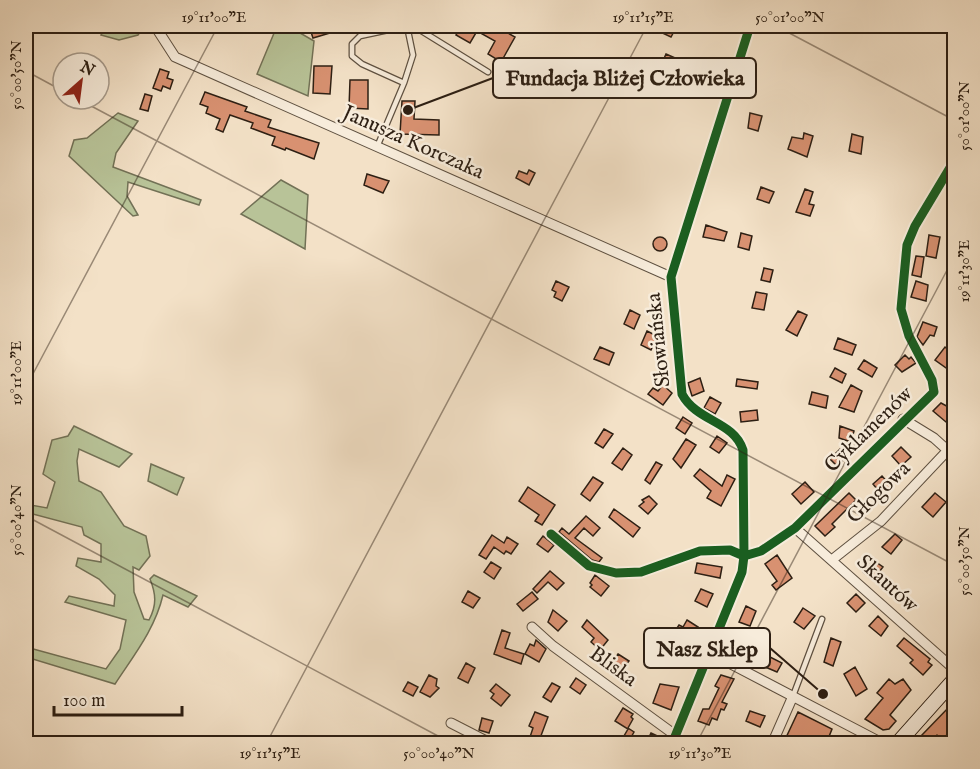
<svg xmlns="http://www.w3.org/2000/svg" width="980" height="769" viewBox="0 0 980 769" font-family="'IM FELL English',serif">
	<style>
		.green { fill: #b8c398; stroke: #727156; stroke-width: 1.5 }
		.building { fill: #d89171; stroke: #2d1f13; stroke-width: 1.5 }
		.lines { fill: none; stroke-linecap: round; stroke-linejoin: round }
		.service-casing { stroke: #5e5040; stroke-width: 7 }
		.minor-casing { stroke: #5e5040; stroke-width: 11 }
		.secondary-casing { stroke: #2d1f13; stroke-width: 16 }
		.service { stroke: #f7ecdb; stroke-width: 4.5 }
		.minor { stroke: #f7ecdb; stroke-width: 9 }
		.secondary { stroke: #f7ecdb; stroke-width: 14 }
		.cycleway-casing { stroke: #f7ecdb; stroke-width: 13 }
		.cycleway { stroke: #1b5e20; stroke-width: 9 }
		.ticks { fill: none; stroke: #2d1f13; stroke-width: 1.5; stroke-opacity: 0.45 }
		.labels { text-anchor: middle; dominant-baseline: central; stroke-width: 5; stroke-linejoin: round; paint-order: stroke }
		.street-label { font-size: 21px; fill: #2d1f13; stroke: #f7ecdb }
		.leader { fill: none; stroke: #2d1f13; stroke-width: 2 }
		.callout-dot { fill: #2d1f13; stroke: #f7ecdb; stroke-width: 2 }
		.callout { fill: #f7ecdb; stroke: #2d1f13; stroke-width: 2 }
		.callout-label { font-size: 22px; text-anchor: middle; font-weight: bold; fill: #2d1f13 }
		.neatline { fill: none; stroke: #2d1f13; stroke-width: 2 }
		.ticks-label { font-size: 15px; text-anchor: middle; fill: #2d1f13 }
	</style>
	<rect width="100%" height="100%" fill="#f3e1c7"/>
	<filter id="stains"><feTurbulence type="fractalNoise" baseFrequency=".00333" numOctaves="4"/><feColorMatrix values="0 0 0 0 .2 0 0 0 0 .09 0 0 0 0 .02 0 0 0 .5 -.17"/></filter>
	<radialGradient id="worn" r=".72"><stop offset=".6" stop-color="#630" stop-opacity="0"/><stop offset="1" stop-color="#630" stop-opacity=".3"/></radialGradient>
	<!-- green -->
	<path class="green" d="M 105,26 L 144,26 L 138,35 L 119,40 L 101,35 Z
		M 277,26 L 288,26 L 314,41 L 308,96 L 257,74 Z
		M 118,113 L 138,121 L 116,153 L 113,167 L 201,200 L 199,205 L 128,182 L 127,196 L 138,215 L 133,216 L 69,156 L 74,140 L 87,138 Z
		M 281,180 L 308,195 L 305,249 L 241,214 Z
		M 74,426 L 132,454 L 119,467 L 79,449 L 77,461 L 79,481 L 101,492 L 124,526 L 146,536 L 150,556 L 139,570 L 133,567 L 134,592 L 144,619 L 149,620 C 157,605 156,594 150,579 L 154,575 L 197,596 L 188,607 L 163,595 C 155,629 134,655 115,684 L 26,657 L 26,647 L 106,669 L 120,649 L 126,620 L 65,602 L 69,596 L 114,606 L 115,595 L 99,579 L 76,566 L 78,558 L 101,562 L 101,544 L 84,535 L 82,527 L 29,513 L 31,505 L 47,508 L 55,482 L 43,474 L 52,440 L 68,436 Z
		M 151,464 L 184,478 L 177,495 L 148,481 Z"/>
	<!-- building -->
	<path class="building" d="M 309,26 L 328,26 L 330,33 L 313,38 Z
		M 462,26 L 498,26 L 497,27 L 515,37 L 501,62 L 488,54 L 495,41 L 477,31 L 470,43 L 456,35 Z
		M 661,26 L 677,26 L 671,37 L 658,31 Z
		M 666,54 L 675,58 L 668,74 L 659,70 Z
		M 314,66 L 332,66 L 330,94 L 313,93 Z
		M 160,69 L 169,72 L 167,78 L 173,80 L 170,89 L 163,86 L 161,91 L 153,88 Z
		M 350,80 L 368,80 L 368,109 L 349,108 Z
		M 205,92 L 247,107 L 245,111 L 271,120 L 268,127 L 319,143 L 314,159 L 286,148 L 285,150 L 272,145 L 275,137 L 251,128 L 253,123 L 230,115 L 223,132 L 216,129 L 220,119 L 206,113 L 208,107 L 200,104 Z
		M 145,94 L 152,96 L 148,111 L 140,109 Z
		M 402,101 L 415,101 L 414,119 L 439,120 L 439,135 L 400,134 Z
		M 750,113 L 762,116 L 758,131 L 748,128 Z
		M 804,133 L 813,136 L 807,157 L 788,149 L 792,137 L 803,139 Z
		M 852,134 L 863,137 L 861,154 L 849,151 Z
		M 529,170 L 535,173 L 529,185 L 516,178 L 519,171 L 527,174 Z
		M 367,174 L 389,181 L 383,193 L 364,185 Z
		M 761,187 L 774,192 L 769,203 L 757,199 Z
		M 805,189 L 813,192 L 809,204 L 814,205 L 810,216 L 796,212 Z
		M 706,225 L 727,232 L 724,241 L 703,237 Z
		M 741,233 L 752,236 L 749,250 L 738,247 Z
		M 929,235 L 940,237 L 936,258 L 926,256 Z
		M653 244a7 7 0 1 1 14 0a7 7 0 1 1-14 0Z
		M 916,256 L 924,257 L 921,277 L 912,275 Z
		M 764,268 L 773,270 L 770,282 L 761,280 Z
		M 556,281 L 569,287 L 562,301 L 554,297 L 556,292 L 552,290 Z
		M 916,281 L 928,285 L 926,301 L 911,297 Z
		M 756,292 L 767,294 L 764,310 L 752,308 Z
		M 630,310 L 640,315 L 634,329 L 624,324 Z
		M 798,311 L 807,315 L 797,336 L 786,330 Z
		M 923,322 L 937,327 L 934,336 L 930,335 L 923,345 L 917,337 Z
		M 647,331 L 657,336 L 651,350 L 641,345 Z
		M 838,338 L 856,345 L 852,355 L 834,349 Z
		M 600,347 L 614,353 L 609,365 L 594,359 Z
		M 945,347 L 954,355 L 954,364 L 949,370 L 935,360 Z
		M 905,355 L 909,359 L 911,357 L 916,363 L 902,372 L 895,365 Z
		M 864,360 L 877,368 L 872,377 L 858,369 Z
		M 835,368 L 846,374 L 842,383 L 830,377 Z
		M 700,378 L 704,391 L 692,396 L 688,383 Z
		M 737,379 L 758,382 L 757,389 L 736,386 Z
		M 663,385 L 672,393 L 663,405 L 648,394 L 653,388 L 658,391 Z
		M 851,385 L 862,391 L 854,412 L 839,407 Z
		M 812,392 L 828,396 L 826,408 L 809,404 Z
		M 710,397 L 721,403 L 715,414 L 704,408 Z
		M 941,403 L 954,410 L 946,422 L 933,411 Z
		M 757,410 L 758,420 L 741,422 L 740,412 Z
		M 683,417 L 692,423 L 685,434 L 676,428 Z
		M 840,426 L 854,431 L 851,442 L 839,438 Z
		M 604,429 L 613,434 L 603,448 L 595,443 Z
		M 717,436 L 727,443 L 719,453 L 710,447 Z
		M 686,439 L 696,445 L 681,468 L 673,459 Z
		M 901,447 L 911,457 L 901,466 L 892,456 Z
		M 623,448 L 632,455 L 622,470 L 612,463 Z
		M 840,449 L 847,457 L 837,466 L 830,459 Z
		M 656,462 L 662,465 L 650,484 L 645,480 Z
		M 700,469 L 722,486 L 727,475 L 735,479 L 721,506 L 707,498 L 711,491 L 694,476 Z
		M 882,476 L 891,486 L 882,495 L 873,484 Z
		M 593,477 L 603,483 L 590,501 L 581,494 Z
		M 805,482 L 814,492 L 801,504 L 792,494 Z
		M 528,487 L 555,505 L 542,525 L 535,521 L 539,515 L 519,501 Z
		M 849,493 L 856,500 L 832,524 L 835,527 L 825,536 L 815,526 Z
		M 935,493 L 946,502 L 933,517 L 922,507 Z
		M 649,496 L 657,504 L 648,514 L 639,506 L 644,502 L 642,500 Z
		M 614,509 L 640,528 L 633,537 L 609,517 Z
		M 586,516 L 600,528 L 593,536 L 584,528 L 575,538 L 602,558 L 599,562 L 592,560 L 559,532 L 562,528 L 569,534 Z
		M 895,534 L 902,540 L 891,554 L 882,547 Z
		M 492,535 L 504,543 L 507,537 L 518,544 L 511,554 L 506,551 L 504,554 L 494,547 L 486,559 L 479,555 Z
		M 543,536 L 554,545 L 548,552 L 537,544 Z
		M 777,555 L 792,578 L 776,590 L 772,585 L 777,581 L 765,564 Z
		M 873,560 L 883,567 L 873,580 L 863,572 Z
		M 491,562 L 501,568 L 494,579 L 484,572 Z
		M 697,563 L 722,567 L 720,578 L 695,573 Z
		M 550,571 L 564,583 L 557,590 L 548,582 L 537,593 L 533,589 Z
		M 595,575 L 609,586 L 601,596 L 590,587 L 592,585 L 590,583 Z
		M 701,589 L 713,594 L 707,607 L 695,601 Z
		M 468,591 L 480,598 L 473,608 L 462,602 Z
		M 532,592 L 538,599 L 523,611 L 517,604 Z
		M 856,594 L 865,603 L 856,612 L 847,603 Z
		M 746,606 L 756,611 L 750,626 L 739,622 Z
		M 803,608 L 815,616 L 804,629 L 794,622 Z
		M 553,610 L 567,621 L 558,631 L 548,622 Z
		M 878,616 L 888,626 L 881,636 L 869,626 Z
		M 587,620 L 608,640 L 600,650 L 591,642 L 594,638 L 582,627 Z
		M 687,620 L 698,627 L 694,632 L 697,634 L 680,665 L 669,658 L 683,637 L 675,631 L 679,625 L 683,627 Z
		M 502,630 L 510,633 L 505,648 L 524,654 L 521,664 L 494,654 Z
		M 831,638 L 841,642 L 833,666 L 824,662 Z
		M 904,638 L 930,659 L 928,662 L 932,665 L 923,675 L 910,663 L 913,660 L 897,646 Z
		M 536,640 L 546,649 L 539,662 L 525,654 L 530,644 L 534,646 Z
		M 618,654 L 629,661 L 620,672 L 610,666 Z
		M 768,656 L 782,663 L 777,672 L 763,666 Z
		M 466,663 L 475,668 L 468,683 L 458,678 Z
		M 855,667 L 867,689 L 856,696 L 844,674 Z
		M 429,675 L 437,679 L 436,686 L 439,688 L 430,697 L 420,692 Z
		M 721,675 L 734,679 L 722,702 L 727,704 L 724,710 L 721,709 L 717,720 L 712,718 L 709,725 L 698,721 L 703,709 L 709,709 L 719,688 L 715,686 Z
		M 576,678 L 586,685 L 580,694 L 570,687 Z
		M 889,679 L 895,684 L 903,679 L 911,690 L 890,715 L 896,721 L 889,729 L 883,730 L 865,719 L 883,698 L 877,693 Z
		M 408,682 L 418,687 L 413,696 L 403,691 Z
		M 552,683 L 560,687 L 551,702 L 543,697 Z
		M 496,684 L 510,695 L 501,706 L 491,698 L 494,694 L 490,691 Z
		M 660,684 L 679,687 L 671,710 L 653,703 Z
		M 950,706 L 954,710 L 954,727 L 942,740 L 937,735 L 929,744 L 921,736 Z
		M 623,708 L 633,714 L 631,717 L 633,719 L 628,728 L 634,732 L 630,739 L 624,736 L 628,729 L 615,721 Z
		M 750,711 L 765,716 L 760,727 L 746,721 Z
		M 535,712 L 548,717 L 539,741 L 530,737 L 533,728 L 529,726 Z
		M 798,712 L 832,729 L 826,744 L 783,744 Z
		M 482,718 L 493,721 L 489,733 L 479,730 Z
		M 651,733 L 664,739 L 661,744 L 646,744 Z"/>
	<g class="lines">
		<!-- service casing -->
		<g class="service-casing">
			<path id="service" d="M 404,83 L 413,55 L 407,26
				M 377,147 L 404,83 L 362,64 L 352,56 L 352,44 L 360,36 L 407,26 L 420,30 L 488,72
				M 793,696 L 822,619"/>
		</g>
		<!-- minor casing -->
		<g class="minor-casing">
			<path id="minor" d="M 155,26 L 175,57 L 671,277
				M 903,419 L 934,438 L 954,456
				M 795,528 L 954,669
				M 551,534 L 589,566 L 616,573 L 641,572 L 700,551 L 730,550 L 744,556 L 761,551 L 795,528 L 934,392 L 932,380 L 909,336 L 901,309 L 907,245 L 915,226 L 954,161
				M 833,559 L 881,521 L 948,450
				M 532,627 L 553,646 L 675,735
				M 708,652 L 884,744
				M 451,723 L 492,744
				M 672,744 L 742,572 L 744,556 L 743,450 C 734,421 697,422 682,394 L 671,277 L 744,45
				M 772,744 L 793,696"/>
		</g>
		<!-- secondary casing -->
		<g class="secondary-casing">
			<path id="secondary" d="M 897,744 L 954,680"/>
		</g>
		<!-- service -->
		<use href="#service" class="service"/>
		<!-- minor -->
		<use href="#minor" class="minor"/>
		<!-- secondary -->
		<use href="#secondary" class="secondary"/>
		<!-- cycleway casing -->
		<g class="cycleway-casing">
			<path id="cycleway" d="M 551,534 L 589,566 L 616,573 L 641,572 L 700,551 L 730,550 L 744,556 L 761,551 L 795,528 L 934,392 L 932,380 L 909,336 L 901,309 L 907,245 L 915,226 L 954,161
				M 672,744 L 742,572 L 744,556 L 743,450 C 734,421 697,422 682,394 L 671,277 L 750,26"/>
		</g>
		<!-- cycleway -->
		<use href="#cycleway" class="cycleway"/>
	</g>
	<!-- ticks -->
	<path class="ticks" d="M 776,26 L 954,120M 26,71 L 63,91M 78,99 L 954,565M 26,387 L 218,26M 26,516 L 453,744M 266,744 L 647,26M 696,744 L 954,257"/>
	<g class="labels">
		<!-- street labels -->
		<g class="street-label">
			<text transform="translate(413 143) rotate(24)">Janusza Korczaka</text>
			<text transform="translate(659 340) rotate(-96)">Słowiańska</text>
			<text transform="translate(869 430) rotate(-44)">Cyklamenów</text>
			<text transform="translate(879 493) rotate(-44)">Głogowa</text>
			<text transform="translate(887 584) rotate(42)">Skautów</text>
			<text transform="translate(613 667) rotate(36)">Bliska</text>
		</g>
	</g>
	<!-- callouts -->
	<path class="leader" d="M408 110L493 78M823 694L770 648"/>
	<g class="callout-dot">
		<circle cx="408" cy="110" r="6"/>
		<circle cx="823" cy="694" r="6"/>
	</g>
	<g class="callout">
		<rect x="493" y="58" width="263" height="40" rx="6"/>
		<rect x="644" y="628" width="126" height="40" rx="6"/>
	</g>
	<g class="callout-label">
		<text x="625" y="85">Fundacja Bliżej Człowieka</text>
		<text x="707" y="656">Nasz Sklep</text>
	</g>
	<!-- margin -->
	<rect width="980" height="769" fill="none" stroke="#f3e1c7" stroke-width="66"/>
	<!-- north arrow -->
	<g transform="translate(81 81) rotate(28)"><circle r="28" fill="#f7ecdb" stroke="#a69a8b" stroke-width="1.5"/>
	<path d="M0-4.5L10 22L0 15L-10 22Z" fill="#8f2418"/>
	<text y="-9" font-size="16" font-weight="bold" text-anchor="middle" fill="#2d1f13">N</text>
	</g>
	<!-- scale -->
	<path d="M54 706v9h128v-9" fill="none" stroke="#2d1f13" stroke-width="3"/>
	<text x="63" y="706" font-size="18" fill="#2d1f13" stroke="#f7ecdb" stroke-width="4.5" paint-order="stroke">100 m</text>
	<rect x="33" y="33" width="914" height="703" class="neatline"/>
	<g class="ticks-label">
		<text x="214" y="22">19°11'00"E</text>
		<text x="643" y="22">19°11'15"E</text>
		<text x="790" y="22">50°01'00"N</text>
		<text transform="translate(16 75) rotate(-90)" y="5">50°00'50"N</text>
		<text transform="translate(964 116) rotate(-90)" y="5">50°01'00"N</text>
		<text transform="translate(964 271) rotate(-90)" y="5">19°11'30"E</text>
		<text transform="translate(16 373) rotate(-90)" y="5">19°11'00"E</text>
		<text transform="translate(16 520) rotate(-90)" y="5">50°00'40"N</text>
		<text transform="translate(964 561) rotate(-90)" y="5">50°00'50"N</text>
		<text x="270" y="758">19°11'15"E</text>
		<text x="439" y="758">50°00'40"N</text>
		<text x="700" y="758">19°11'30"E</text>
	</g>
	<rect width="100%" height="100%" filter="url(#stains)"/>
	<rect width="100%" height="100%" fill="url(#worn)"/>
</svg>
